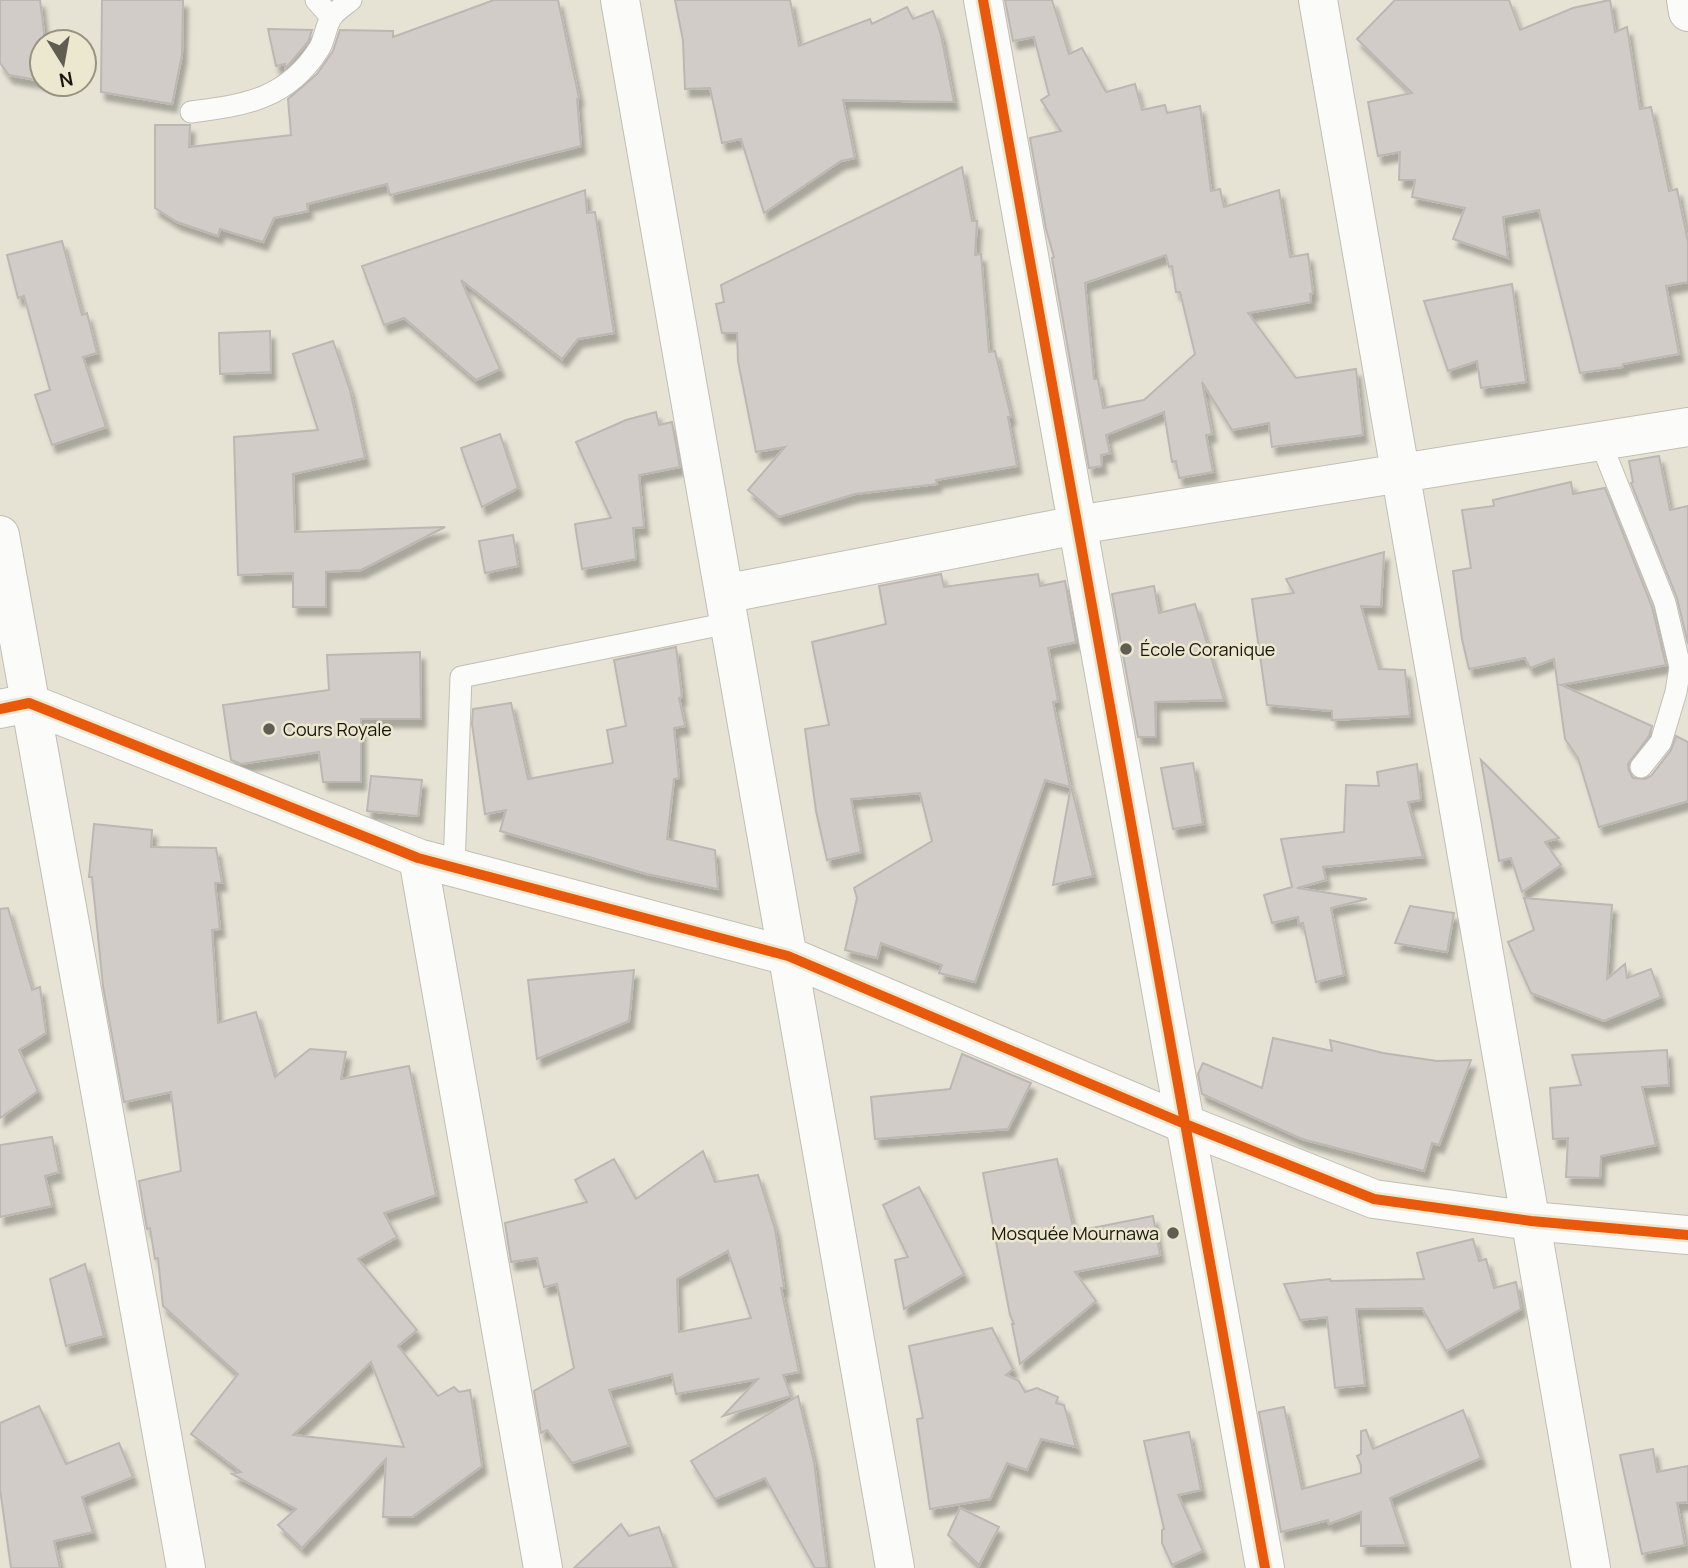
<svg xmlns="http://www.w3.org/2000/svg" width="1688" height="1568" viewBox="0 0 1688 1568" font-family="Manrope,sans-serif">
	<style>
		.building { fill: #d2ccc9; stroke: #bcb7b3; stroke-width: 2; fill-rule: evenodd; filter: url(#shadow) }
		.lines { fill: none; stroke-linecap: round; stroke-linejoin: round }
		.service-casing { stroke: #c1beb3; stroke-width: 23 }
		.minor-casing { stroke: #c1beb3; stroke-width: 40 }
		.service { stroke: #fbfbf9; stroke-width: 21 }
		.minor { stroke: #fbfbf9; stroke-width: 38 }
		.cycleway-casing { stroke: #ece7cf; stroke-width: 15 }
		.cycleway { stroke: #e8590c; stroke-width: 10 }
		.poi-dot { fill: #605e53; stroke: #ece7cf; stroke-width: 2.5 }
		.labels { text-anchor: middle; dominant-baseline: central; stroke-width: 5; stroke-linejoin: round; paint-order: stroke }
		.poi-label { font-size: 18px; fill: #18160d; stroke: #ece7cf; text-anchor: start }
	</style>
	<defs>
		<filter id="shadow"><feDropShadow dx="4.5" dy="8" stdDeviation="2" flood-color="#0004"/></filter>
	</defs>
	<rect width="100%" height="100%" fill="#e6e3d5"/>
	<!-- building -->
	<path class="building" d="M 0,0 L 40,0 L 44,33 L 42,81 L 9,75 L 0,63 Z
		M 102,0 L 183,0 L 182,55 L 172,104 L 101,92 Z
		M 494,0 L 558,0 L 579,98 L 577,99 L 581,146 L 390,195 L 387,184 L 307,204 L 308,211 L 274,218 L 263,242 L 220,229 L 218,236 L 177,222 L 155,208 L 155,125 L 190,125 L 189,147 L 291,135 L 288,99 L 317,74 L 333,51 L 340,30 L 393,31 L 393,37 Z
		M 675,0 L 790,0 L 799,46 L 870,19 L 872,24 L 907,7 L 913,19 L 933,11 L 941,35 L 954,102 L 843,100 L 855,158 L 841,161 L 764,213 L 741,139 L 722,143 L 710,88 L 685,89 L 683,40 Z
		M 1005,0 L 1052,0 L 1069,54 L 1082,48 L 1106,92 L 1135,84 L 1142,110 L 1165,105 L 1167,113 L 1200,106 L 1211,191 L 1220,189 L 1224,207 L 1279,190 L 1290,257 L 1308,254 L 1313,293 L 1310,294 L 1311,302 L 1248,313 L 1296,378 L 1356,369 L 1363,435 L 1272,447 L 1269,423 L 1232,430 L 1202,382 L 1212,434 L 1206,435 L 1213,472 L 1179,478 L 1176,461 L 1172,462 L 1164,412 L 1106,435 L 1110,453 L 1101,455 L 1102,466 L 1089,468 L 1052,258 L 1054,257 L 1046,229 L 1030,138 L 1061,131 L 1041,100 L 1049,95 L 1034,37 L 1013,41 ZM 1166,255 L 1169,267 L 1172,266 L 1176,292 L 1180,292 L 1195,354 L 1144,400 L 1103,408 L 1098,379 L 1094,379 L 1085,283 Z
		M 1395,0 L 1509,0 L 1520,30 L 1573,8 L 1610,0 L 1615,32 L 1627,27 L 1640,109 L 1651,107 L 1669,191 L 1677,189 L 1688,242 L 1688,282 L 1666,286 L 1679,354 L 1623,364 L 1623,367 L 1580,373 L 1539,210 L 1503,217 L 1508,258 L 1453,239 L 1465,208 L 1412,197 L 1415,180 L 1399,180 L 1400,152 L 1378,156 L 1368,102 L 1412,93 L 1357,39 Z
		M 268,29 L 312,30 L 308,42 L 285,69 L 285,64 L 276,66 Z
		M 962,167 L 972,221 L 977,221 L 975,255 L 981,254 L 989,352 L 995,351 L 1011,417 L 1008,417 L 1017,466 L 936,480 L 937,484 L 855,494 L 779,517 L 748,490 L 785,447 L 756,452 L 738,361 L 737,333 L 722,333 L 716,304 L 724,302 L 721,285 Z
		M 585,190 L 587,213 L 595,212 L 614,333 L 578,339 L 562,359 L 461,280 L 500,369 L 476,380 L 404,318 L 384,325 L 362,266 Z
		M 62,241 L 82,315 L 87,313 L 97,353 L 83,357 L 106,427 L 52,445 L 35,395 L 50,390 L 24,296 L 18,298 L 7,255 Z
		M 1512,284 L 1526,382 L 1481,388 L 1477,361 L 1448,371 L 1424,301 Z
		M 270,331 L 271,372 L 220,374 L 219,333 Z
		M 333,341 L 350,390 L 365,458 L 293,474 L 295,532 L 445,527 L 361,570 L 326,572 L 326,607 L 293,607 L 293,573 L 238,575 L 234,437 L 318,430 L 293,354 Z
		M 656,412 L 659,425 L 672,422 L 680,467 L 639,475 L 644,527 L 633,528 L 636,559 L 582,569 L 575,524 L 611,518 L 576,442 L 626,420 Z
		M 500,434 L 518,488 L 482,507 L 461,448 Z
		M 1659,456 L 1670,510 L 1688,506 L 1688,644 L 1677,598 L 1631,483 L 1633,482 L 1629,461 Z
		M 1571,482 L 1573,494 L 1605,488 L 1652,607 L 1666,665 L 1561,685 L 1652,726 L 1649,736 L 1628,764 L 1629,771 L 1633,778 L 1645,779 L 1651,776 L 1671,750 L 1676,736 L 1688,742 L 1688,801 L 1599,827 L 1578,758 L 1565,739 L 1554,659 L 1530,668 L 1525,658 L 1469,669 L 1462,639 L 1453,571 L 1471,568 L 1462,510 L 1494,506 L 1493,500 Z
		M 513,535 L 518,566 L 485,573 L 479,541 Z
		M 1384,552 L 1381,607 L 1361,606 L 1379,669 L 1405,670 L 1410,716 L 1332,720 L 1332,711 L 1267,705 L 1252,599 L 1294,593 L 1286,579 Z
		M 941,574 L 944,587 L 1038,574 L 1040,586 L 1065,581 L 1076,642 L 1048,648 L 1058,701 L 1053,702 L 1070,787 L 1045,780 L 975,982 L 939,973 L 942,965 L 881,943 L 877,958 L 845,950 L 857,898 L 854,888 L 932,841 L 920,793 L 851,799 L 861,852 L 827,860 L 816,811 L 805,729 L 829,725 L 812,642 L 886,624 L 879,586 Z
		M 1154,586 L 1159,613 L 1195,604 L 1224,700 L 1155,702 L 1156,737 L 1138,737 L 1112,594 Z
		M 676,647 L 682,697 L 679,698 L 685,726 L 674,728 L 679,778 L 674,779 L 667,839 L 715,850 L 718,889 L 647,874 L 500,831 L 506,810 L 485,814 L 472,724 L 473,709 L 511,703 L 528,779 L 613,763 L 607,730 L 626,726 L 614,660 Z
		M 420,652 L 421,719 L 361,719 L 361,782 L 323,782 L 319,752 L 241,764 L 231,760 L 223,705 L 329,690 L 327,655 Z
		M 1481,760 L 1559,838 L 1545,842 L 1561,865 L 1522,892 L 1511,858 L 1499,861 Z
		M 1193,763 L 1203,824 L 1173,829 L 1161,768 Z
		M 1417,764 L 1421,800 L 1408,802 L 1423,857 L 1323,867 L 1326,880 L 1297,888 L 1367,899 L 1331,908 L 1344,975 L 1316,982 L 1303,923 L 1299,924 L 1298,917 L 1272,923 L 1264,895 L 1292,887 L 1281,839 L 1344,832 L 1346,785 L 1379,786 L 1377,772 Z
		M 371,776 L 422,780 L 418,816 L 367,811 Z
		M 1071,786 L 1093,876 L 1053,885 Z
		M 94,824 L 152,830 L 151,847 L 216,848 L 222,883 L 215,883 L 220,929 L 212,930 L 218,1023 L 256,1012 L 275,1077 L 310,1049 L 346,1052 L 341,1079 L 409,1066 L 436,1195 L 384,1213 L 397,1237 L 358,1259 L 417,1330 L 398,1346 L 438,1396 L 454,1387 L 459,1392 L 470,1390 L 482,1466 L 412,1517 L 383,1517 L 386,1459 L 302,1548 L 278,1525 L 296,1509 L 232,1474 L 241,1472 L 191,1434 L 238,1374 L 163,1306 L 158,1258 L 155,1259 L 150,1228 L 147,1229 L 139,1181 L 181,1171 L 171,1092 L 124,1102 L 103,986 L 92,877 L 89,877 ZM 371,1362 L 404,1447 L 293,1435 Z
		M 1524,898 L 1612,905 L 1607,979 L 1625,964 L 1627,978 L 1651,969 L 1661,997 L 1604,1021 L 1531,993 L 1508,942 L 1534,930 Z
		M 1410,906 L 1454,913 L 1447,952 L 1395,943 Z
		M 8,908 L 32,990 L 40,987 L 46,1033 L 19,1050 L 38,1091 L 0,1118 L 0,909 Z
		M 634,970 L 629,1021 L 537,1059 L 528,980 Z
		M 1273,1038 L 1332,1051 L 1330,1040 L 1383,1053 L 1437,1061 L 1471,1060 L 1439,1145 L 1432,1143 L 1424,1171 L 1302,1139 L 1202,1094 L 1198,1074 L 1203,1063 L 1262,1088 Z
		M 1667,1050 L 1669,1085 L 1642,1087 L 1656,1145 L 1601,1156 L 1600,1178 L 1566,1177 L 1568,1138 L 1553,1139 L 1550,1088 L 1581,1085 L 1572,1055 Z
		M 962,1054 L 1031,1083 L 1008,1129 L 875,1139 L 871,1097 L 950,1089 Z
		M 52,1137 L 59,1172 L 45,1176 L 52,1206 L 0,1217 L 0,1145 Z
		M 703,1151 L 715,1182 L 758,1175 L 775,1229 L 784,1288 L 781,1288 L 799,1372 L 783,1375 L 791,1396 L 723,1416 L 758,1379 L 676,1394 L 672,1374 L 609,1390 L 629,1445 L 572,1463 L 547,1430 L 541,1433 L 534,1391 L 574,1368 L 557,1284 L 544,1287 L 537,1258 L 511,1262 L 505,1223 L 587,1202 L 575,1180 L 614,1159 L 636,1199 ZM 728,1251 L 751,1318 L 679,1332 L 677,1279 Z
		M 1057,1159 L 1073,1227 L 1072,1232 L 1153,1216 L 1160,1255 L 1075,1272 L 1096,1301 L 1020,1364 L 1012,1324 L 1014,1324 L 1010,1315 L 983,1173 Z
		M 919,1187 L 964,1274 L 904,1309 L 895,1260 L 908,1257 L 883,1205 Z
		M 1473,1239 L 1479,1261 L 1486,1259 L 1494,1288 L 1516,1282 L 1521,1309 L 1446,1351 L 1422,1308 L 1356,1309 L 1365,1385 L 1335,1388 L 1327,1317 L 1300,1320 L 1284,1284 L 1330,1279 L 1331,1281 L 1424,1279 L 1417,1253 Z
		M 85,1264 L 104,1336 L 66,1346 L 50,1279 Z
		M 992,1328 L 1013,1369 L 1006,1375 L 1019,1381 L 1025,1392 L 1037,1388 L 1058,1397 L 1056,1403 L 1064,1405 L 1076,1447 L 1041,1439 L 1027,1470 L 1007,1463 L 990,1499 L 930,1509 L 917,1419 L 923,1418 L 909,1346 Z
		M 798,1396 L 814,1462 L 827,1568 L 815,1568 L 765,1478 L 715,1499 L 691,1461 Z
		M 39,1406 L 66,1464 L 119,1443 L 133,1477 L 82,1497 L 93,1532 L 54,1541 L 60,1568 L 11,1568 L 0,1489 L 0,1423 Z
		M 1284,1407 L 1302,1489 L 1361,1473 L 1361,1465 L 1357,1456 L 1361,1454 L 1361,1431 L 1366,1430 L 1373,1449 L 1463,1410 L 1481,1458 L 1390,1498 L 1406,1545 L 1361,1546 L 1361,1512 L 1329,1524 L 1328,1520 L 1281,1532 L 1259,1412 Z
		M 1189,1432 L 1201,1490 L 1178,1495 L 1203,1551 L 1172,1565 L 1162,1543 L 1162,1530 L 1164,1529 L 1144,1441 Z
		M 1653,1449 L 1657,1472 L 1688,1466 L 1688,1502 L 1677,1503 L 1685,1545 L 1642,1554 L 1620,1455 Z
		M 960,1508 L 999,1527 L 979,1565 L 948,1535 Z
		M 621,1524 L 629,1536 L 659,1527 L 674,1568 L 574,1568 Z"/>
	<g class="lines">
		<!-- service casing -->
		<g class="service-casing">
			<path id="service" d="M 316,0 L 331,17
				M 191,112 C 246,105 287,99 319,49 C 325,39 325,28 331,18 C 335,11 345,5 351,0
				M 1600,441 L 1665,603 L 1680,667 L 1676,692 L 1661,742 L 1641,767
				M 454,867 L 461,677 L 729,623"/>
		</g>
		<!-- minor casing -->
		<g class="minor-casing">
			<path id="minor" d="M 620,0 L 895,1568
				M 983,0 L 1265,1568
				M 1318,0 L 1591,1568
				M 1686,0 L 1688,12
				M 0,535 L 186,1568
				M 724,594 L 1077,525 L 1688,427
				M 0,709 L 29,703 L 418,858 L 788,956 L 1185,1124 L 1374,1199 L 1531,1221 L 1688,1235
				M 418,858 L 543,1568"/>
		</g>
		<!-- service -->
		<use href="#service" class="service"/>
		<!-- minor -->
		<use href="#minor" class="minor"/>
		<!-- cycleway casing -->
		<g class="cycleway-casing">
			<path id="cycleway" d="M 983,0 L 1265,1568
				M 0,709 L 29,703 L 418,858 L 788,956 L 1185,1124 L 1374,1199 L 1531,1221 L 1688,1235"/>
		</g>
		<!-- cycleway -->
		<use href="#cycleway" class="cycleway"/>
	</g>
	<!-- markers -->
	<g class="poi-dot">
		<circle cx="1126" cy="649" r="7"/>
		<circle cx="269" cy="729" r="7"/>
		<circle cx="1173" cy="1233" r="7"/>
	</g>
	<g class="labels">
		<!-- poi labels -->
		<g class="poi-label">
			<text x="1140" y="649">École Coranique</text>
			<text x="283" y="729">Cours Royale</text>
			<text x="1159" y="1233" text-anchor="end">Mosquée Mournawa</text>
		</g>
	</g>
	<!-- north arrow -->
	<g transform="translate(63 63) rotate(169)"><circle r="33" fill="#ece7cf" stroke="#979381" stroke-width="2"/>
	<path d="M0-5L12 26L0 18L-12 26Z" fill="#605e53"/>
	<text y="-10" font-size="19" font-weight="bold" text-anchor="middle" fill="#18160d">N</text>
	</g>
</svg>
